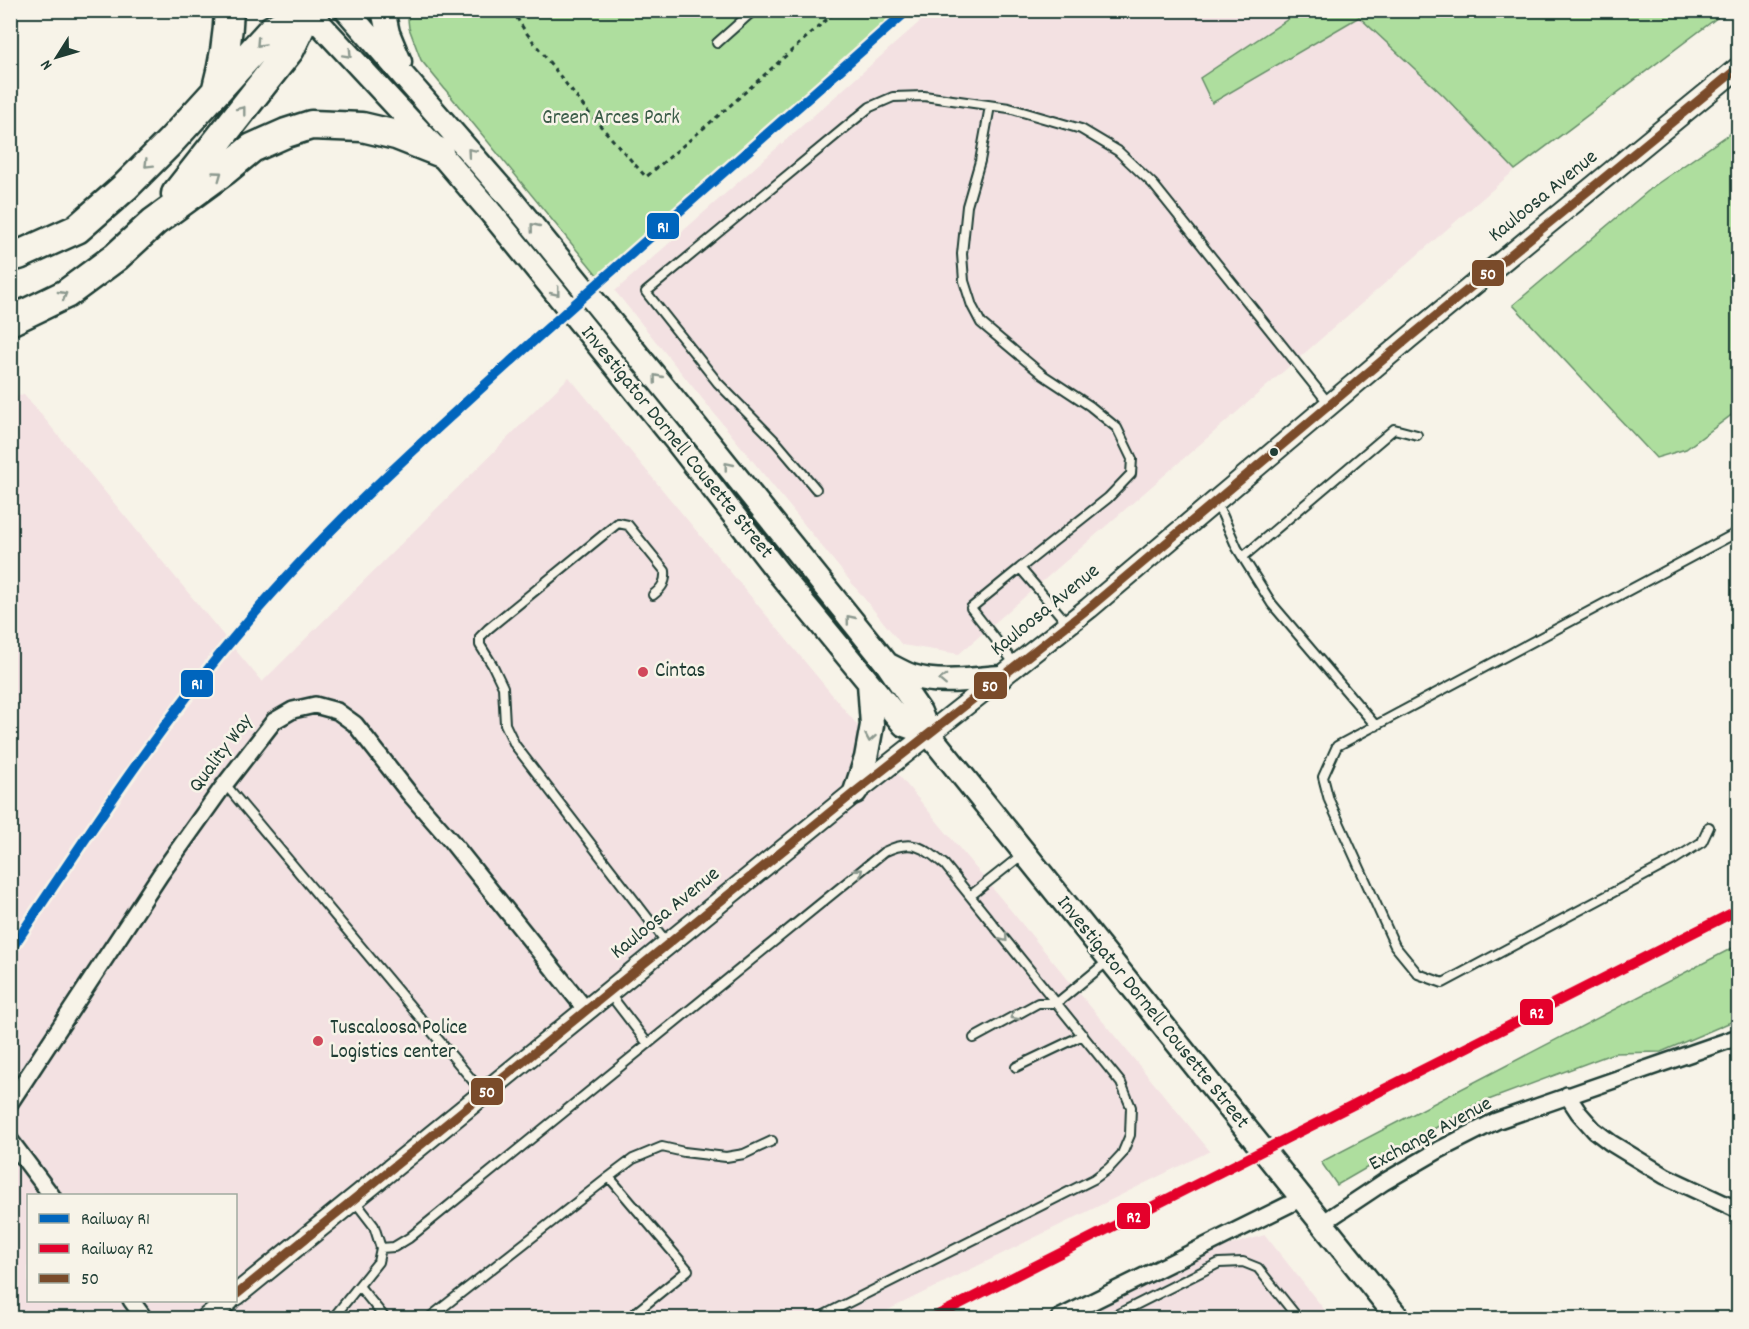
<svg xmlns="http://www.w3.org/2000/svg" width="1749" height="1329" viewBox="0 0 1749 1329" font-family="Dekko,sans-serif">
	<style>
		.built { fill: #f3e1e2; fill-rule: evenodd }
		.green { fill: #aede9e; stroke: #668e69; stroke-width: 1.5 }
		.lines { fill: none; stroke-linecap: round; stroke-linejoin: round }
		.service-casing { stroke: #1f3d34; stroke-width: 12 }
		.minor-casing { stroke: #1f3d34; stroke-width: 20 }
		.tertiary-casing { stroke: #1f3d34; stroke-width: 24 }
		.secondary-casing { stroke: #1f3d34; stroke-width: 27 }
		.motorway-casing { stroke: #1f3d34; stroke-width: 33 }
		.path { stroke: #1f3d34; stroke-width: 3; stroke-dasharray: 4.5 4.5; stroke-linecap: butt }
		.service { stroke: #f7f3e8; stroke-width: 8 }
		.minor { stroke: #f7f3e8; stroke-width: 15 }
		.tertiary { stroke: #f7f3e8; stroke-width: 20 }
		.secondary { stroke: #f7f3e8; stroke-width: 22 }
		.motorway { stroke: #f7f3e8; stroke-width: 28 }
		.rail { stroke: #1f3d34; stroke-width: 4.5 }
		.secondary-bridge-casing { stroke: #1f3d34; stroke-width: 27; stroke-linecap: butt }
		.secondary-bridge { stroke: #f7f3e8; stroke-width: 22 }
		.bus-1-casing { stroke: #f7f3e8; stroke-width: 14 }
		.bus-1 { stroke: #7a4b2a; stroke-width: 9 }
		.rail-1-casing { stroke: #f7f3e8; stroke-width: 15 }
		.rail-2-casing { stroke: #f7f3e8; stroke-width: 15 }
		.rail-1 { stroke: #0065bd; stroke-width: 10 }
		.rail-2 { stroke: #e4002b; stroke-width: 10 }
		.oneway { stroke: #8b988e }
		.bus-dot { fill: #1f3d34; stroke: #f7f3e8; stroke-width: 2 }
		.poi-dot { fill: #d1495b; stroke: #f7f3e8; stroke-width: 2 }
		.labels { text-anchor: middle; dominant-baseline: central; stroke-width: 5; stroke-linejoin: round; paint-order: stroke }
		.park-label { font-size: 21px; fill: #3c5d49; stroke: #f7f3e8 }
		.street-label { font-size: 21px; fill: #1f3d34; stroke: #f7f3e8 }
		.poi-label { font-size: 21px; fill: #1f3d34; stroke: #f7f3e8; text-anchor: start }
		.line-badge { stroke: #f7f3e8; stroke-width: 2 }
		.badge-label { font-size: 16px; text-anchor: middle; font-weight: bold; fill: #fff }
	</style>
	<rect width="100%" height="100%" fill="#f7f3e8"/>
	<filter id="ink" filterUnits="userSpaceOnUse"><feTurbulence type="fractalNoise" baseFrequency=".0167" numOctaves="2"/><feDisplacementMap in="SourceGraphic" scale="12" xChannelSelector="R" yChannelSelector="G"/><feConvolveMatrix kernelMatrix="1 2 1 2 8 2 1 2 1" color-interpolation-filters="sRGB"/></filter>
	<g filter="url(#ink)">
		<!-- built -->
		<path class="built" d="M 932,11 L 1300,11 L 1201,78 L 1212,103 L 1359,17 L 1444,96 L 1515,170 L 959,654 L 902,645 L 615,291 Z
			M 569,377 L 1210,1151 L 872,1318 L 11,1318 L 10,399 L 24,394 L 262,682 ZM 28,1196 L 236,1196 L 236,1300 L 28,1300 Z
			M 1265,1235 L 1331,1318 L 1082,1318 L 1220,1248 Z"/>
		<!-- green -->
		<path class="green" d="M 407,11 L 898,11 L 598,276 L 421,60 L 409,28 Z
			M 1300,11 L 1300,10 L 1726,11 L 1515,170 L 1444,96 L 1359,17 L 1212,103 L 1200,78 Z
			M 1738,128 L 1738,410 L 1686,449 L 1656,458 L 1513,305 L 1654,186 Z
			M 1738,945 L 1738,1019 L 1661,1052 L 1614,1053 L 1475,1105 L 1337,1185 L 1321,1162 Z"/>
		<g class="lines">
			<!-- service casing -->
			<g class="service-casing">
				<path id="service" d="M 717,43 L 754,10
					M 990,106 L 980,161 L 967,206 L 962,254 L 964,281 L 972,306 L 981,323 L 1043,375 L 1090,406 L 1117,428 L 1132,459 L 1131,474 L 1108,498 L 1020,568
					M 816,489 L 777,443 L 718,383 L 646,292 L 870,107 L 893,97 L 924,96 L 1009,108 L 1081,129 L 1118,151 L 1153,184 L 1330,405
					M 1214,503 L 1222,514 L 1237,548 L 1272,604 L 1376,726
					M 1243,557 L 1394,429 L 1417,435
					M 653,595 C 662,588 666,582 665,571 L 628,525 L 618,523 L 488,629 L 480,637 L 480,645 L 493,666 L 503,687 L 505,724 L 515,745 L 667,943
					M 1015,664 L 971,608 L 1020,568 L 1067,623
					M 225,784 L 483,1093
					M 1709,827 L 1702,842 L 1672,861 L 1443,983 L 1418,974 L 1395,946 L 1329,800 L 1323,777 L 1337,746 L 1738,532
					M 970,896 L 1023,854
					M 609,993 L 648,1044
					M 974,1038 L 1038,1003 L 1057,1003 L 1108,961
					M 1016,1067 L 1083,1035
					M 609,1177 L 633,1159 L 662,1147 L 684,1152 L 726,1157 L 744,1154 L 772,1141
					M 381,1248 L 394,1247 L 409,1238 L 884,852 C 912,838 923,847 945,865 L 1121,1083 L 1131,1107 L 1130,1135 L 1122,1154 L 1109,1168 L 1094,1179 L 818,1318
					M 359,1286 L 385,1318
					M 333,1318 L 378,1262 L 381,1248 L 374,1226 L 354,1200
					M 429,1318 L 609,1177 L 688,1270 L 629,1318
					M 1110,1318 L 1219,1263 L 1243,1262 L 1258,1268 L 1298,1318"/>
			</g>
			<!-- minor casing -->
			<g class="minor-casing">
				<path id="minor" d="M 1567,1095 L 1579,1113 L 1594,1130 L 1611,1143 L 1665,1176 L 1738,1210
					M 10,1103 L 160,875 L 222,788 L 274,721 L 293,710 L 315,705 L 337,711 L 355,724 L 409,793 L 451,841 L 586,1010
					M 10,1140 L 52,1196
					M 1321,1224 L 1384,1182 L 1439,1150 L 1496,1121 L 1738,1037
					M 131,1300 L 144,1318
					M 1059,1318 L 1300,1199"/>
			</g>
			<!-- tertiary casing -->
			<g class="tertiary-casing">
				<path id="tertiary" d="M 236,1295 L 855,792 L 1089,608 L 1410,337 L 1738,68
					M 207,1318 L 229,1300"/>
			</g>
			<!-- secondary casing -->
			<g class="secondary-casing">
				<path id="secondary" d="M 307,10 L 439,152 L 492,214
					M 346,10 L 509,197
					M 383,10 L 388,33 L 400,62
					M 694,424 L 887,664 L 920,712 L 929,734 L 1398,1318
					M 673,437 L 778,572 L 904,725 L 929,734
					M 887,664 C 895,668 903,673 912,676 C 940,685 972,679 1001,677
					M 855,792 L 866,758 L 872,725 L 869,683"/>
			</g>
			<!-- motorway casing -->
			<g class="motorway-casing">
				<path id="motorway" d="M 217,88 C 224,62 228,37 229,10
					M 176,194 L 290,49 L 308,11
					M 10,256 L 19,255 L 77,229 L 125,187 L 170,142 L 272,30 L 308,11
					M 10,321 L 66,294 L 116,257 L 154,222 L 224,171 L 252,148 L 286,133 L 311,125 L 362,127 L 396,135 L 439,152"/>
			</g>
			<!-- path -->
			<path class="path" d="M 512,10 L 525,31 L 588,112 L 646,177 L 725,110 L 837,10"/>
			<!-- service -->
			<use href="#service" class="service"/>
			<!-- minor -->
			<use href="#minor" class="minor"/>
			<!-- tertiary -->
			<use href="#tertiary" class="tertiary"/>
			<!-- secondary -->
			<use href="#secondary" class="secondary"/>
			<!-- motorway -->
			<use href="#motorway" class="motorway"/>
			<!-- rail -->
			<path class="rail" d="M 10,951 C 85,839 160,723 248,621 C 330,524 425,439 519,354 C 648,238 778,125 908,10"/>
			<!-- secondary-bridge casing -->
			<g class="secondary-bridge-casing">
				<path id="secondary-bridge" d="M 509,197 L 694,424
					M 492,214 L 673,437"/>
			</g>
			<!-- secondary-bridge -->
			<use href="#secondary-bridge" class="secondary-bridge"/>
			<!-- bus-1 casing -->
			<g class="bus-1-casing">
				<path id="bus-1" d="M 236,1295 L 855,792 L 1089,608 L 1410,337 L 1738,68"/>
			</g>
			<!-- bus-1 -->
			<use href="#bus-1" class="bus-1"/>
			<!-- rail-1 casing -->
			<g class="rail-1-casing">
				<path id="rail-1" d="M 10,951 C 85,839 160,723 248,621 C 330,524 425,439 519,354 C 648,238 778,125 908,10"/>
			</g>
			<!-- rail-2 casing -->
			<g class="rail-2-casing">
				<path id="rail-2" d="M 932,1318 L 1738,910"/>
			</g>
			<!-- rail-1 -->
			<use href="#rail-1" class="rail-1"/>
			<!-- rail-2 -->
			<use href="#rail-2" class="rail-2"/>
		</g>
		<!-- one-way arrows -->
		<defs><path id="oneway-chevron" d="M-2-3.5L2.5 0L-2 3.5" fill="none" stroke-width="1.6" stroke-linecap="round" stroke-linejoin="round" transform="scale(1.5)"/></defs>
		<g class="oneway">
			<use href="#oneway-chevron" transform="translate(260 43) rotate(133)"/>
			<use href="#oneway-chevron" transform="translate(348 54) rotate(47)"/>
			<use href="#oneway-chevron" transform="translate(242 110) rotate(-52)"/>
			<use href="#oneway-chevron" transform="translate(471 152) rotate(-131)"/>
			<use href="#oneway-chevron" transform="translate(148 164) rotate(135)"/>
			<use href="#oneway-chevron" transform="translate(218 175) rotate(-36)"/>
			<use href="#oneway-chevron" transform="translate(534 227) rotate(-129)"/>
			<use href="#oneway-chevron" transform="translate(556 292) rotate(51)"/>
			<use href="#oneway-chevron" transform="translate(63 295) rotate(-30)"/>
			<use href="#oneway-chevron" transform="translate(657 378) rotate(-129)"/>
			<use href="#oneway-chevron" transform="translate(728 466) rotate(-129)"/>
			<use href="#oneway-chevron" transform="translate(850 619) rotate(-129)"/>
			<use href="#oneway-chevron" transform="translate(943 680) rotate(-178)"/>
			<use href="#oneway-chevron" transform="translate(870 738) rotate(100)"/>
			<use href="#oneway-chevron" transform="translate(859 872) rotate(-39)"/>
			<use href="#oneway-chevron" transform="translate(1004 938) rotate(51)"/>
			<use href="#oneway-chevron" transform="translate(1014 1016) rotate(152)"/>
		</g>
	</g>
	<!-- markers -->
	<circle class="bus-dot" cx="1274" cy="452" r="5"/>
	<g class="poi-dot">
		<circle cx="643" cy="672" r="6"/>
		<circle cx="318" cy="1041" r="6"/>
	</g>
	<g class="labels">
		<!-- park labels -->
		<g class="park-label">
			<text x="611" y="119">Green Arces Park</text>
		</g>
		<!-- street labels -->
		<g class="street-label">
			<text transform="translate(1544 197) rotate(-39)">Kauloosa Avenue</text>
			<text transform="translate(676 443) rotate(51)">Investigator Dornell Cousette Street</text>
			<text transform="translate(1046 611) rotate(-39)">Kauloosa Avenue</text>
			<text transform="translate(222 754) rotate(-53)">Quality Way</text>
			<text transform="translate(666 914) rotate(-39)">Kauloosa Avenue</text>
			<text transform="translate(1152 1013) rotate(51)">Investigator Dornell Cousette Street</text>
			<text transform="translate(1431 1135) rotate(-28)">Exchange Avenue</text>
		</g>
		<!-- poi labels -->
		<g class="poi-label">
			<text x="655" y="672">Cintas</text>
			<text x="330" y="1029">Tuscaloosa Police<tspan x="330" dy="24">Logistics center</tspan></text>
		</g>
	</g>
	<g class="line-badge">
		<rect x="646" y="212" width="34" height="28" rx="6" fill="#0065bd"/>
		<rect x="1471" y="259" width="34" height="28" rx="6" fill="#7a4b2a"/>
		<rect x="180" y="669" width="34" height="29" rx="6" fill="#0065bd"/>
		<rect x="973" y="671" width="35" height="29" rx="6" fill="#7a4b2a"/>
		<rect x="1519" y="998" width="35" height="28" rx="6" fill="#e4002b"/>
		<rect x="470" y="1077" width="34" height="29" rx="6" fill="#7a4b2a"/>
		<rect x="1116" y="1202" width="35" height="28" rx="6" fill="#e4002b"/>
	</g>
	<g class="badge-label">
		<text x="663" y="232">R1</text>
		<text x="1488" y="279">50</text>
		<text x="197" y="689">R1</text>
		<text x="990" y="691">50</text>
		<text x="1537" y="1018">R2</text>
		<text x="487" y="1097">50</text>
		<text x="1134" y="1222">R2</text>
	</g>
	<!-- margin -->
	<rect width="1749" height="1329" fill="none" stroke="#f7f3e8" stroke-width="36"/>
	<rect x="18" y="18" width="1713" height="1293" fill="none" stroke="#1f3d34" stroke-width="2" filter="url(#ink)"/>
	<!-- legend -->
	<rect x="27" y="1194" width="210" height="108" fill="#f7f3e8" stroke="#a1aaa0" stroke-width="1.5"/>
	<rect x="39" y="1214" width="30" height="9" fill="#0065bd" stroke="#a1aaa0" stroke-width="1.5"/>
	<text x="81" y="1224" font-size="18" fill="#1f3d34">Railway R1</text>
	<rect x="39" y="1244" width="30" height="9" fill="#e4002b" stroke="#a1aaa0" stroke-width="1.5"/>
	<text x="81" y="1254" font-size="18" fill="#1f3d34">Railway R2</text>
	<rect x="39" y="1274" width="30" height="9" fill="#7a4b2a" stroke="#a1aaa0" stroke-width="1.5"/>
	<text x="81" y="1284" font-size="18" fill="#1f3d34">50</text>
	<!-- north arrow -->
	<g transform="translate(57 57) rotate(233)" stroke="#f7f3e8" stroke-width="4.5" paint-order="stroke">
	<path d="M0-4.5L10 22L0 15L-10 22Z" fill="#1f3d34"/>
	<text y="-9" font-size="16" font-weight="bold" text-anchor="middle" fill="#1f3d34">N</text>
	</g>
</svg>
